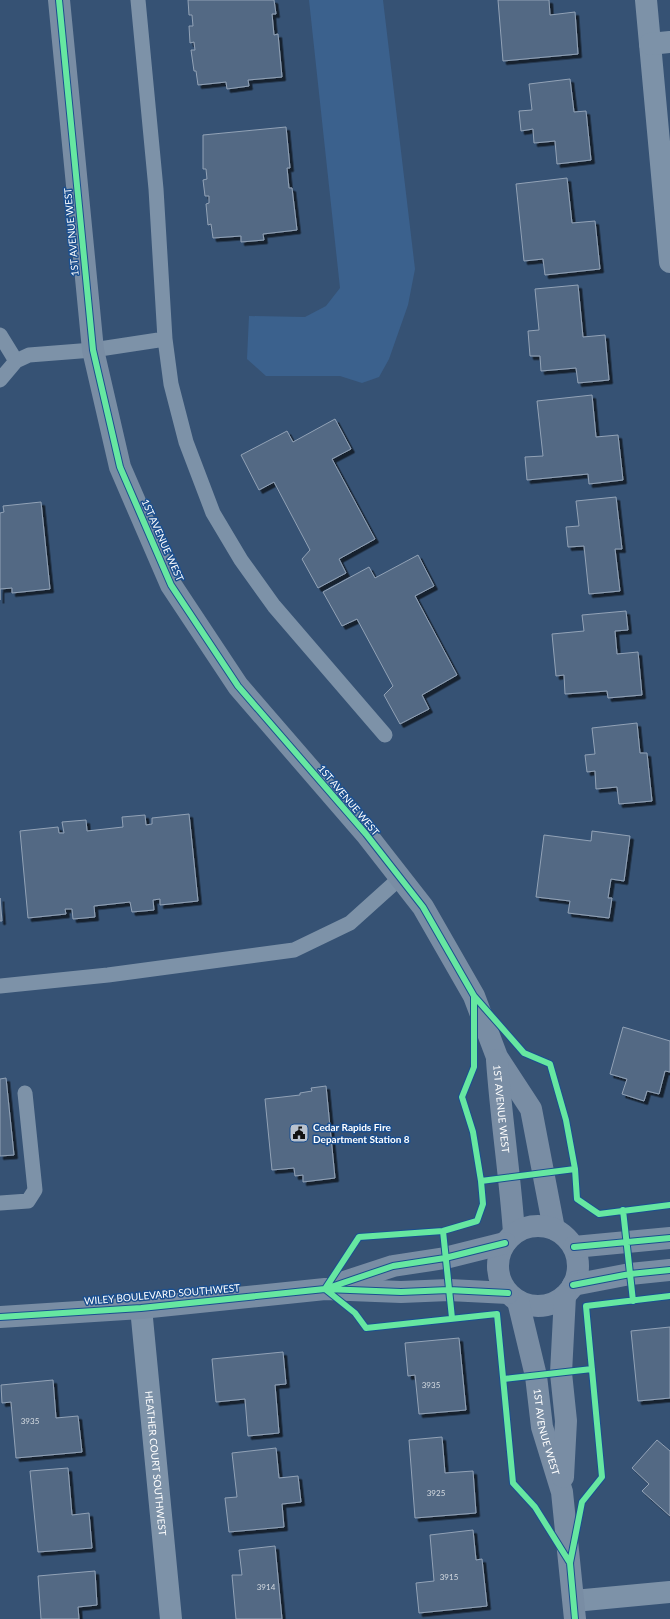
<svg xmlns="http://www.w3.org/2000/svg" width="670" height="1619" viewBox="0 0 670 1619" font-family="Lato,sans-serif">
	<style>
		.water { fill: #3b618d }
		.building { fill: #526984; stroke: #92a2b6; filter: url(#shadow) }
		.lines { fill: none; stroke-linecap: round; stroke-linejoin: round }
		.lane { stroke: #7d92a8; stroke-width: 15 }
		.street { stroke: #7d92a8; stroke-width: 22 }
		.secondary { stroke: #798da4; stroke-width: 22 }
		.cycleway-casing { stroke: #1b4f8f; stroke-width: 8 }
		.cycleway { stroke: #66e7a1; stroke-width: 6 }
		.labels { text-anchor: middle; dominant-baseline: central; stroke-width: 3; stroke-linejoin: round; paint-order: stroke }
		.number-label { font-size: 8px; fill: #d4dae0 }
		.street-label { font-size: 10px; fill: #fff; stroke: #1b4f8f }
		.poi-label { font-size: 10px; font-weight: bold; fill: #fff; stroke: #1b4f8f; text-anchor: start }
	</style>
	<defs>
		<filter id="shadow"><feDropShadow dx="3.5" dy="3.5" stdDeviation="0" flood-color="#0009"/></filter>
	</defs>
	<rect width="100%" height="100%" fill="#365274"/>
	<!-- water -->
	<path class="water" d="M 309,0 L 383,0 L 415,269 L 408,305 L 389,359 L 379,377 L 362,383 L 340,376 L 266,376 L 247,359 L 249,316 L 305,317 L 326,306 L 340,288 Z"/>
	<!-- building -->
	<path class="building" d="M 188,0 L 274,0 L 276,14 L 272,14 L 274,35 L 278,34 L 282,77 L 248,80 L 249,86 L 227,89 L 226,82 L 198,85 L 196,71 L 194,71 L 191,50 L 195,50 L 194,42 L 190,43 L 189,26 L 193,26 L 192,15 L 189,15 Z
		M 498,0 L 549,0 L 550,15 L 575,12 L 578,54 L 503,61 Z
		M 570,79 L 574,112 L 586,111 L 591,160 L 557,164 L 555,141 L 534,143 L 533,129 L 521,131 L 519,111 L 532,110 L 529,84 Z
		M 286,127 L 290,168 L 287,168 L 289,188 L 292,188 L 297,230 L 263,234 L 264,240 L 241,242 L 241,236 L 213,238 L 211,224 L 208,225 L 206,204 L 209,203 L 209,196 L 205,196 L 203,180 L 207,179 L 206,169 L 203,169 L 203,135 Z
		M 567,178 L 572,223 L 595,221 L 600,269 L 545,275 L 543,259 L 524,261 L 516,184 Z
		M 578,285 L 583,337 L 605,335 L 609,380 L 578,383 L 576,368 L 541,371 L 540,356 L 530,356 L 528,331 L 539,330 L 535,289 Z
		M 592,395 L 596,437 L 618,435 L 623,480 L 589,484 L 588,474 L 527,480 L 525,457 L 543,456 L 537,401 Z
		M 335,419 L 351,449 L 332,459 L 375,539 L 339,559 L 346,573 L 318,588 L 302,559 L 310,550 L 274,482 L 259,490 L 241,455 L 287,431 L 293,442 Z
		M 616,497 L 622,549 L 615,549 L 620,591 L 589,594 L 584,546 L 568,547 L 566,527 L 579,526 L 576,501 Z
		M 41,502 L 50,589 L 12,593 L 12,588 L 0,589 L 0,600 L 0,513 L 4,512 L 3,506 Z
		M 418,555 L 434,586 L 415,596 L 457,675 L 422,695 L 429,709 L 400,724 L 384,695 L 393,686 L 357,619 L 342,626 L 323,592 L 369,567 L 375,578 Z
		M 626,611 L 628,630 L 615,631 L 617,654 L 638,652 L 642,695 L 608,698 L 607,691 L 565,694 L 564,675 L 556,676 L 552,634 L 584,631 L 582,615 Z
		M 637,723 L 640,753 L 647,753 L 652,801 L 619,804 L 617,787 L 596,789 L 595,771 L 587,772 L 585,755 L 595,754 L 592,728 Z
		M 189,814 L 198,901 L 160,905 L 160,899 L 153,900 L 154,910 L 132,912 L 130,902 L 94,906 L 95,917 L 73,919 L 72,909 L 65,909 L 66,914 L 28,918 L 20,831 L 58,827 L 59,833 L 64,833 L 62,822 L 86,820 L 87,831 L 123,827 L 122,817 L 145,815 L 146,825 L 152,824 L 152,818 Z
		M 592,831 L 630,836 L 624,881 L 611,879 L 608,898 L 612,898 L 609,918 L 568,913 L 570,901 L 536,897 L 544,835 L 591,841 Z
		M 0,898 L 2,921 L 0,921 Z
		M 623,1027 L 670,1041 L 670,1072 L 665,1071 L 659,1094 L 647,1091 L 644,1101 L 622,1094 L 627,1079 L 610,1074 Z
		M 6,1078 L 14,1155 L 0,1156 L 0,1079 Z
		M 326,1086 L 335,1178 L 303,1182 L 303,1175 L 295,1176 L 294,1168 L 272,1170 L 265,1099 L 300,1095 L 300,1093 L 312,1091 L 311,1088 Z
		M 670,1327 L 670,1398 L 638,1401 L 631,1331 Z
		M 459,1338 L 466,1410 L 419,1414 L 415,1375 L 408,1376 L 405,1343 Z
		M 283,1352 L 286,1384 L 275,1385 L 279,1433 L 248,1436 L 245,1399 L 216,1402 L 212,1359 Z
		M 53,1380 L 56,1418 L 78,1416 L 82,1452 L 16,1458 L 11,1402 L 2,1403 L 1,1385 Z
		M 442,1437 L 445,1473 L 473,1471 L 476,1513 L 415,1518 L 409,1440 Z
		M 657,1440 L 670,1451 L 670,1516 L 642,1491 L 649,1484 L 632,1468 Z
		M 276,1448 L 279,1478 L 298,1476 L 301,1502 L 282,1504 L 284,1527 L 229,1532 L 225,1498 L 237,1497 L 232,1453 Z
		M 68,1468 L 72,1515 L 89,1513 L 92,1548 L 38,1552 L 30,1471 Z
		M 473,1530 L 476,1560 L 482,1559 L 487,1606 L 419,1613 L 416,1583 L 434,1581 L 430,1535 Z
		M 275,1546 L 282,1619 L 236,1619 L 232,1575 L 242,1575 L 239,1550 Z
		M 95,1571 L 97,1605 L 78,1607 L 79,1619 L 41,1619 L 38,1576 Z"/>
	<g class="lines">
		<!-- lane -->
		<path class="lane" d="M 138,0 L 156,189 L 165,339 L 171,384 L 186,442 L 213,513 L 241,560 L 274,606 L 385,735
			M 0,335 L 16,361
			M 0,380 L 16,361 L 29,355 L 93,350 L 165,339
			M 0,986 L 108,975 L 294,950 L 350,923 L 400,878
			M 0,1203 L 28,1201 L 35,1190 L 25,1093"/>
		<!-- street -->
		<g class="street">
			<path d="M 646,0 L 670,262"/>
			<path d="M 650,44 L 670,42"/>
			<path id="s1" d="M 141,1308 L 171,1619"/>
			<path d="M 574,1601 L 670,1592"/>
		</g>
		<!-- secondary -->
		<g class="secondary">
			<path d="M 59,0 L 93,350 L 120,467 L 171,585 L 238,686 L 366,834 L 423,907 L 474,996 L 497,1057 L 531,1109 L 554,1229"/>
			<path id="s2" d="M 497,1060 C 501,1118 510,1175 514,1233"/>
			<circle cx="538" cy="1266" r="40"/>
			<path d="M 574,1247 L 670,1238"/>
			<path d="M 338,1284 L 393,1266 L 445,1258 L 505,1243"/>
			<path d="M 573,1285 L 630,1274 L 670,1270"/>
			<path id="s3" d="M 518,1301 L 536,1376 L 542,1427 L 562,1492 L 575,1619"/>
			<path d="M 0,1317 L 141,1308 L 325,1289 L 401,1292 L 449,1290 L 508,1293"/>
			<path d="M 563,1477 L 566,1421 L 561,1373 L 565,1296"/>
		</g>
		<!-- cycleway casing -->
		<g class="cycleway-casing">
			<path id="cycleway" d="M 59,0 L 93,350 L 120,467 L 171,585 L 238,686 L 366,834 L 423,907 L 474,996 L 524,1053 L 550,1064 L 566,1120 L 575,1169 L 577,1199 L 599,1214 L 670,1205
				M 481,1181 L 575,1169
				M 623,1210 L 633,1301
				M 443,1231 L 452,1318
				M 574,1247 L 670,1238
				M 573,1285 L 630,1274 L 670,1270
				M 331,1287 L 393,1266 L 445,1258 L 505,1243
				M 325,1289 L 355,1313 L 366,1328 L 497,1314 L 513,1483 L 535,1507 L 570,1563
				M 325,1289 L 359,1237 L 443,1231 L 477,1221 L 483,1204 L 481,1181 L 473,1132 L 462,1097 L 474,1067 L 474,996
				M 0,1317 L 141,1308 L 325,1289 L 401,1292 L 449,1290 L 508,1293
				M 504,1379 L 592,1369
				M 575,1619 L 570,1563 L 582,1502 L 602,1477 L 586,1306 L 670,1296"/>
		</g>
		<!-- cycleway -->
		<use href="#cycleway" class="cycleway"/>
	</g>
	<!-- icons -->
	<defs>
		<g id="civic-square" transform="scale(1)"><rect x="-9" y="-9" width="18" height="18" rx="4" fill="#b9c2ce" stroke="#1b4f8f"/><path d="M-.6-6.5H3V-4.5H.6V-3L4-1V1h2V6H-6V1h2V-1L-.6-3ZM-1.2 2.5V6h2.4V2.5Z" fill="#111"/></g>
	</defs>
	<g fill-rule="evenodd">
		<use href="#civic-square" x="299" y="1133"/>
	</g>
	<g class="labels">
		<!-- number labels -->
		<g class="number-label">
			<text x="431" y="1385">3935</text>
			<text x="30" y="1421">3935</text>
			<text x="436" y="1493">3925</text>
			<text x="449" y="1577">3915</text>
			<text x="266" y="1587">3914</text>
		</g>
		<!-- street labels -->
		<g class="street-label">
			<text transform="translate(71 232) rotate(-95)">1ST AVENUE WEST</text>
			<text transform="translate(163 540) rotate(66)">1ST AVENUE WEST</text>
			<text transform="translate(349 800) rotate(50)">1ST AVENUE WEST</text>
			<text stroke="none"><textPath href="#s2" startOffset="49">1ST AVENUE WEST</textPath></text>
			<text transform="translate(162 1294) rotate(-5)">WILEY BOULEVARD SOUTHWEST</text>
			<text stroke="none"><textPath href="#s3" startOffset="134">1ST AVENUE WEST</textPath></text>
			<text stroke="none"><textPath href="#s1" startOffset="156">HEATHER COURT SOUTHWEST</textPath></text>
		</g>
		<!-- poi labels -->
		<g class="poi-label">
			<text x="313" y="1127">Cedar Rapids Fire<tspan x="313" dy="12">Department Station 8</tspan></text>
		</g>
	</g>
</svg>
